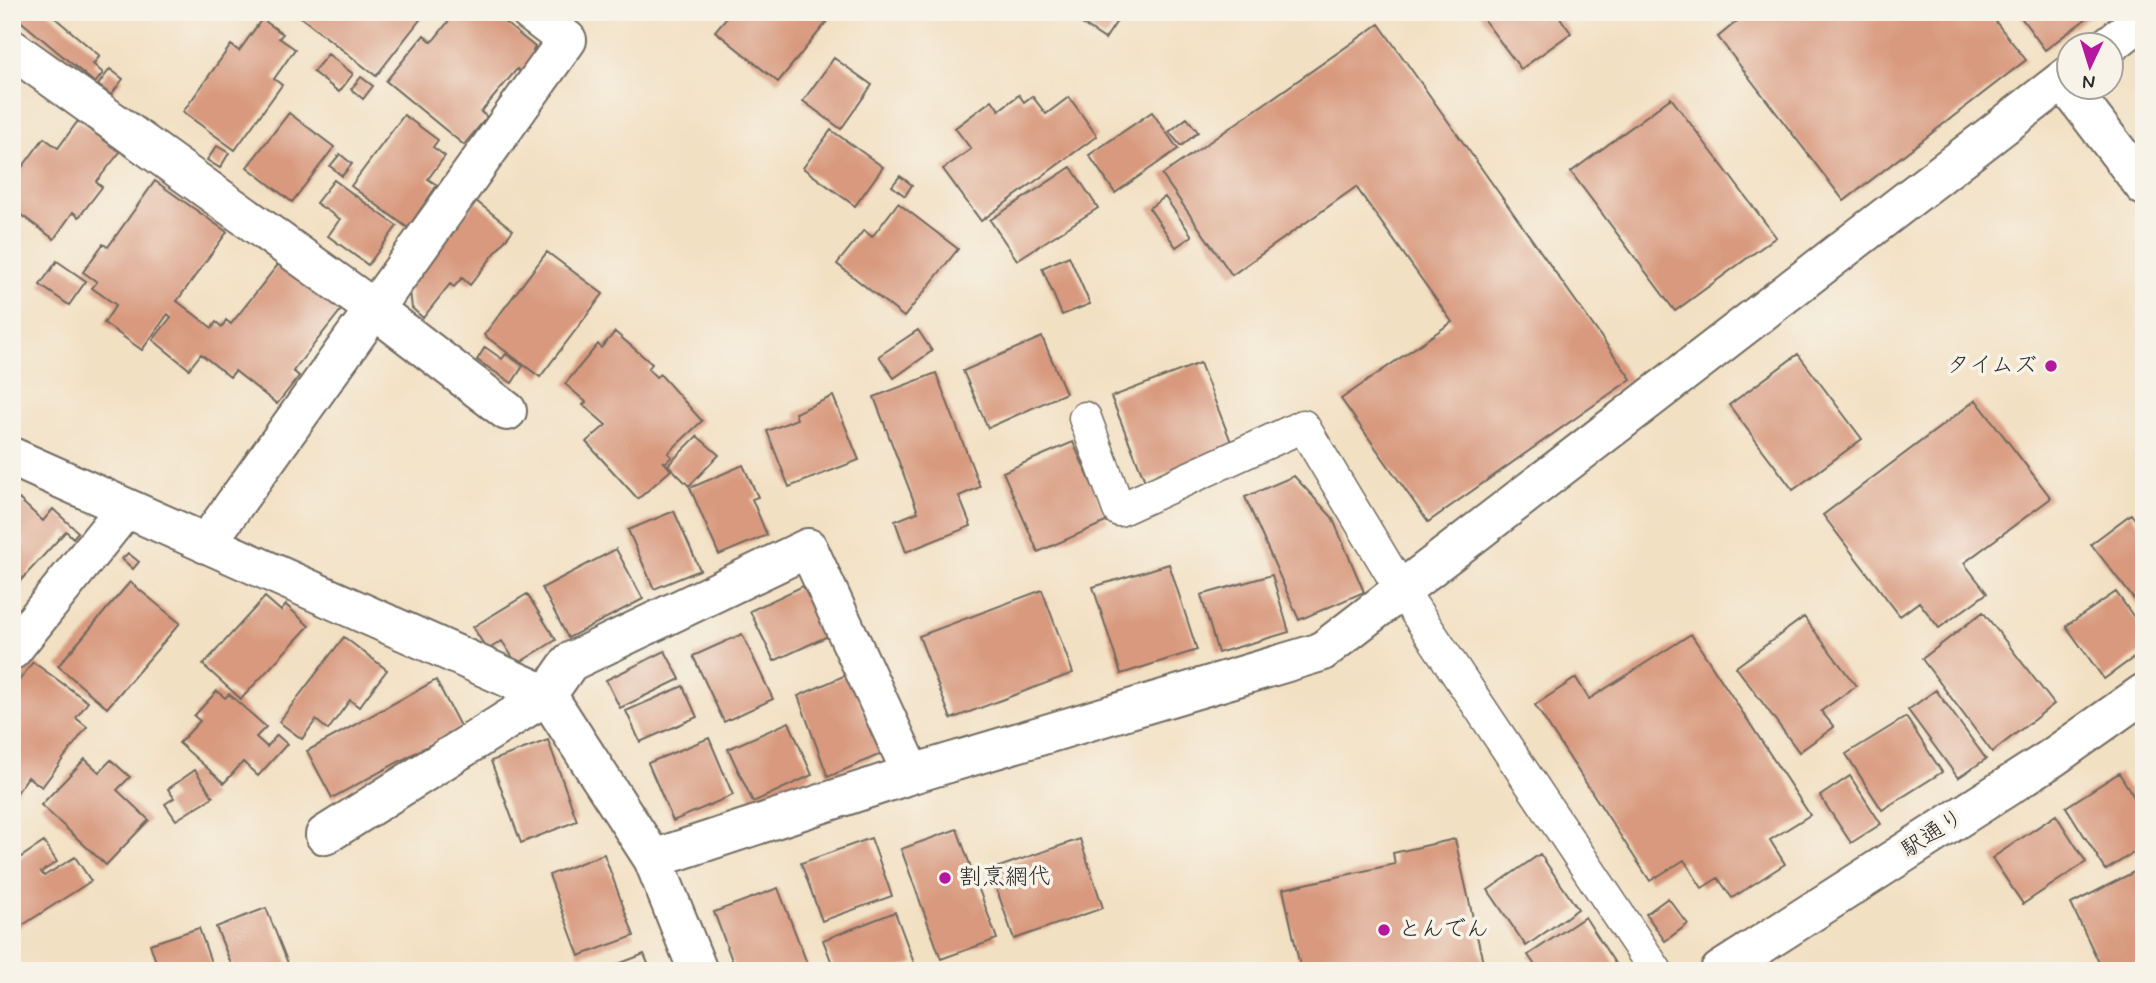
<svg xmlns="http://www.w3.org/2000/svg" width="2156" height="983" viewBox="0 0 2156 983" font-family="Mynerve,'Klee One',sans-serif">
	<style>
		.building { fill: #d8997e }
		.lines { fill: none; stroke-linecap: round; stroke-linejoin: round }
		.lane-casing { stroke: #716a60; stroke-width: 35 }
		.street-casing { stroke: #716a60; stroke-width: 42 }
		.secondary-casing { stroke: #716a60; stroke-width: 42 }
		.lane { stroke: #fff; stroke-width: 32 }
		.street { stroke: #fff; stroke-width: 38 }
		.secondary { stroke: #fff; stroke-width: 38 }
		.poi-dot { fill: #b5179e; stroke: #f7f3e8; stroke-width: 2.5 }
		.labels { text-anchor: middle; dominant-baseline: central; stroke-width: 7; stroke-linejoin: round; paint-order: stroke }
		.poi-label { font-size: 23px; fill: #2b2b2b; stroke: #f7f3e8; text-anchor: start }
		.street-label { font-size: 23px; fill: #2b2b2b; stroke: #f7f3e8 }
	</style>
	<rect width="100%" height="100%" fill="#f7f3e8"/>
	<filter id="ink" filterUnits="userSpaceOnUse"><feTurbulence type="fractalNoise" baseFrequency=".0143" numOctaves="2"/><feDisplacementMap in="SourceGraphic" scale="14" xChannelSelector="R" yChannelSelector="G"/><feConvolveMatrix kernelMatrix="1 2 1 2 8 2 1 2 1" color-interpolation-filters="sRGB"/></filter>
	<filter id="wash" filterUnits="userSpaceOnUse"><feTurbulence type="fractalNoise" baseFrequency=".00686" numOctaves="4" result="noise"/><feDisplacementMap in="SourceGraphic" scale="28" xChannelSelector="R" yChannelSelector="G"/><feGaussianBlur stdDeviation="1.57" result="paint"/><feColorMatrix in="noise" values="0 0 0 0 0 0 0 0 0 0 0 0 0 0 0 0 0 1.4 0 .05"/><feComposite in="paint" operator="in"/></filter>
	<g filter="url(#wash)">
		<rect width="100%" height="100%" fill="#f2e0c3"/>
		<g id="blocks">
			<!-- building -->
			<path class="building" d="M 24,12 L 48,12 L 100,56 L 93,64 L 103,73 L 95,83 L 18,19 Z
				M 294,12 L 426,12 L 376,76 Z
				M 456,12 L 492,12 L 535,47 L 533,51 L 539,56 L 524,75 L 517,69 L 481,112 L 487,117 L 464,145 L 386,81 L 424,35 L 432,42 Z
				M 731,12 L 835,12 L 778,82 L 715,31 Z
				M 1064,12 L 1123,12 L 1105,39 Z
				M 1478,12 L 1556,12 L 1571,33 L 1521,69 Z
				M 1748,12 L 1988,12 L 2026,60 L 1844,201 L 1718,37 Z
				M 2017,12 L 2095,12 L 2045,50 Z
				M 262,19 L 283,34 L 279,38 L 295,49 L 274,79 L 282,85 L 235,150 L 183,112 L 231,45 L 239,51 Z
				M 1379,24 L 1631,379 L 1428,522 L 1341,399 L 1452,322 L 1356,187 L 1232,275 L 1162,175 Z
				M 328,54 L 353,74 L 339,92 L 313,72 Z
				M 834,58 L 872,85 L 841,129 L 803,101 Z
				M 110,69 L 123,79 L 111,95 L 98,85 Z
				M 361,77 L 373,86 L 363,99 L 351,89 Z
				M 1019,95 L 1024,102 L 1032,96 L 1046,114 L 1069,97 L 1097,136 L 981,221 L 943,169 L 971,149 L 955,128 L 992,100 L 999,110 Z
				M 1671,98 L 1776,237 L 1675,311 L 1571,172 Z
				M 1152,112 L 1178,149 L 1115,193 L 1089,155 Z
				M 289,113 L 334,147 L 292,202 L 247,167 Z
				M 404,115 L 438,140 L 433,147 L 445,156 L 428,179 L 437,185 L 408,228 L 351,186 Z
				M 1187,118 L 1198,132 L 1181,146 L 1169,132 Z
				M 78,121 L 120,152 L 96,182 L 102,187 L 79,217 L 73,212 L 54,239 L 12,208 L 12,181 L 44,138 L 58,148 Z
				M 831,130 L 883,167 L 855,206 L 803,168 Z
				M 217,146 L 229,153 L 220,168 L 207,160 Z
				M 340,154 L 352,164 L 342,176 L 330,166 Z
				M 1071,167 L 1098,208 L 1017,260 L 990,220 Z
				M 900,176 L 912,185 L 905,196 L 892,186 Z
				M 334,180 L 397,226 L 368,265 L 328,236 L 340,219 L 316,203 Z
				M 155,181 L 227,232 L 177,301 L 212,328 L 216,322 L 222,327 L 226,320 L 231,324 L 280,262 L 341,310 L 293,371 L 299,376 L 277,404 L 235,371 L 230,377 L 201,354 L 189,369 L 153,340 L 171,317 L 168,314 L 142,350 L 104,323 L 116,305 L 92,288 L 97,282 L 83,272 L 103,244 L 108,247 Z
				M 1165,197 L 1192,236 L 1176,247 L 1149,208 Z
				M 476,201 L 513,230 L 470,285 L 462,278 L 454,287 L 450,284 L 423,318 L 412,308 L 410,291 L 407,288 Z
				M 898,203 L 958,249 L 904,317 L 837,264 L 864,230 L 872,237 Z
				M 547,252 L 603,294 L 540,377 L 484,335 Z
				M 1069,256 L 1090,304 L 1062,315 L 1042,268 Z
				M 57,261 L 86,281 L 69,305 L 40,285 Z
				M 918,330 L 932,351 L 894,378 L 879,356 Z
				M 615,332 L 652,364 L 648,369 L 656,377 L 660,374 L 702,421 L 668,453 L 672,457 L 665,463 L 663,461 L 671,470 L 638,499 L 586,442 L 606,425 L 583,405 L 586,402 L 565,384 L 598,344 L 601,348 Z
				M 1042,337 L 1066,393 L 988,428 L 963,371 Z
				M 485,347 L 502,359 L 506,354 L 523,366 L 512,383 L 477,360 Z
				M 1798,354 L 1862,439 L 1793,490 L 1729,405 Z
				M 1200,363 L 1233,447 L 1145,481 L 1111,397 Z
				M 936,373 L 980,487 L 959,496 L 971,526 L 906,552 L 895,521 L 918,512 L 874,397 Z
				M 833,396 L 859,460 L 789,487 L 767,431 L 797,419 L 795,413 Z
				M 1976,400 L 2051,498 L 1964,563 L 1987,593 L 1939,628 L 1919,602 L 1900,616 L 1823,515 Z
				M 697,436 L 719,455 L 689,486 L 668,465 Z
				M 1073,442 L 1108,521 L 1038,552 L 1003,472 Z
				M 743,465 L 758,497 L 752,499 L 767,535 L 719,555 L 690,488 Z
				M 1294,476 L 1332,517 L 1364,592 L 1299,620 L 1245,497 Z
				M 19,499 L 43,521 L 53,509 L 78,532 L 73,538 L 66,531 L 12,590 L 12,506 Z
				M 674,511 L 700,570 L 654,589 L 628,530 Z
				M 2131,514 L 2144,531 L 2144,612 L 2091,544 Z
				M 616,549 L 643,599 L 568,638 L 542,588 Z
				M 128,553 L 139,562 L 133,569 L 122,559 Z
				M 1169,564 L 1197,650 L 1121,674 L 1093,587 Z
				M 1272,575 L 1289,632 L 1218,653 L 1201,595 Z
				M 130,582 L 180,623 L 107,708 L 58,666 Z
				M 803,586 L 828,636 L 774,661 L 750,611 Z
				M 1042,590 L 1073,673 L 951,719 L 919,636 Z
				M 2116,592 L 2144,631 L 2144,650 L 2104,679 L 2066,626 Z
				M 527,594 L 556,640 L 517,664 L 502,641 L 487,650 L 473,627 Z
				M 265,597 L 281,611 L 286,605 L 309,626 L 241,699 L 203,665 Z
				M 1983,612 L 2054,704 L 1992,752 L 1922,659 Z
				M 1804,617 L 1856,686 L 1821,711 L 1834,727 L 1799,752 L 1736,667 Z
				M 742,634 L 773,699 L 724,722 L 693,656 Z
				M 1691,634 L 1810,815 L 1770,840 L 1785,864 L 1732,898 L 1718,878 L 1702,888 L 1684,860 L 1650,881 L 1535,705 L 1576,678 L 1589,699 Z
				M 344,637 L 387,670 L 359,707 L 350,700 L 328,730 L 316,720 L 302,739 L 279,722 Z
				M 665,651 L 680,679 L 620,708 L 606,680 Z
				M 33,662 L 88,702 L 76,718 L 87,727 L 42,787 L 28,777 L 16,794 L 12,791 L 12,690 Z
				M 848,674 L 881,754 L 828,777 L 798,696 Z
				M 436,680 L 461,728 L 332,798 L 307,751 Z
				M 683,686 L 697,717 L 640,742 L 626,711 Z
				M 1936,690 L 1986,759 L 1958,778 L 1908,710 Z
				M 217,691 L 225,698 L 229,694 L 266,727 L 256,737 L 267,747 L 277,735 L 287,744 L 258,776 L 243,762 L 224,783 L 179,743 L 200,721 L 194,716 Z
				M 1906,717 L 1942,772 L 1882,810 L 1846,754 Z
				M 789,722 L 812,775 L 753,802 L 728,749 Z
				M 709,738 L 733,795 L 673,821 L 648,763 Z
				M 548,740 L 577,821 L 521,843 L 491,761 Z
				M 85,759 L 99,772 L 111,760 L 130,777 L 117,790 L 149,820 L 106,865 L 41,805 Z
				M 195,770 L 213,797 L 176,820 L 165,804 L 174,798 L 168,789 Z
				M 2119,773 L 2144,813 L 2144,846 L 2106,870 L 2066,807 Z
				M 1850,776 L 1881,824 L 1851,843 L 1820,796 Z
				M 2056,815 L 2086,862 L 2023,904 L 1992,858 Z
				M 957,829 L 997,939 L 941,959 L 901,849 Z
				M 871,838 L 892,896 L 822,921 L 801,863 Z
				M 1080,839 L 1103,908 L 1014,939 L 990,870 Z
				M 1455,839 L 1485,971 L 1301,971 L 1283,889 L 1395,864 L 1393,853 Z
				M 44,842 L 57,862 L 41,872 L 44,876 L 75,857 L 91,881 L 12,932 L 12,863 Z
				M 604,854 L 634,936 L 579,956 L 549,875 Z
				M 1540,854 L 1578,909 L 1526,946 L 1488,890 Z
				M 2144,867 L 2144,971 L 2103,971 L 2071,904 Z
				M 778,888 L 810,971 L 736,971 L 714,912 Z
				M 1668,898 L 1688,924 L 1665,941 L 1646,914 Z
				M 266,908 L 291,971 L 234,971 L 216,927 Z
				M 895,912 L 914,963 L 892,971 L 835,971 L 823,940 Z
				M 1585,917 L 1620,971 L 1539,971 L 1528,955 Z
				M 199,928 L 214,971 L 159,971 L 150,944 Z
				M 644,954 L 651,971 L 600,971 Z"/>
		</g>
	</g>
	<g filter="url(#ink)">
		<use href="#blocks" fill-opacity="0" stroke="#716a60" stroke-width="2"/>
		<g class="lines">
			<!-- lane casing -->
			<g class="lane-casing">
				<path id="lane" d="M 1085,418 L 1119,510 L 1303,426 L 1402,591 L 1656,971"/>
			</g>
			<!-- street casing -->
			<g class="street-casing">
				<path id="street" d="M 2108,46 L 2144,18
					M 12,49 L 374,309 L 507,411
					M 2069,88 L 2144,186
					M 12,457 L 547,695 L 653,859 L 698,971
					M 206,544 L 567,40 L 530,12
					M 12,650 L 126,508
					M 325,835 L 547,695 L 570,662 L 808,548 L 912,774
					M 653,859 L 912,774 L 1321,652 L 2068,76"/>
			</g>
			<!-- secondary casing -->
			<g class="secondary-casing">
				<path id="secondary" d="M 1720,971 L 2052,758 L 2144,693"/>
			</g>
			<!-- lane -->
			<use href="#lane" class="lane"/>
			<!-- street -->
			<use href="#street" class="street"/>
			<!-- secondary -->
			<use href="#secondary" class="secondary"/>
		</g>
	</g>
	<!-- markers -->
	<g class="poi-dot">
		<circle cx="2051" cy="366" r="7"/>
		<circle cx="945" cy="878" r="7"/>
		<circle cx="1384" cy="930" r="7"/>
	</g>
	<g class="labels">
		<!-- poi labels -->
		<g class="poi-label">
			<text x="2037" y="366" text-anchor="end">タイムズ</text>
			<text x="959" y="878">割烹網代</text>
			<text x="1398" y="930">とんでん</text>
		</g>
		<!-- street labels -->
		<g class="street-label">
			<text transform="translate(1933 834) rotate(-33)">駅通り</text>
		</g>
	</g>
	<!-- margin -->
	<rect width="2156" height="983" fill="none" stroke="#f7f3e8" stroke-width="42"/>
	<!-- north arrow -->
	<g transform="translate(2090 66) rotate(184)"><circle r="33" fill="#f7f3e8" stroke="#a5a39c" stroke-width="2"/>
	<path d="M0-5L12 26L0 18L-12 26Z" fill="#b5179e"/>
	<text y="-10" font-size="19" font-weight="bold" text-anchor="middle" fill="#2b2b2b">N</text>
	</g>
</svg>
